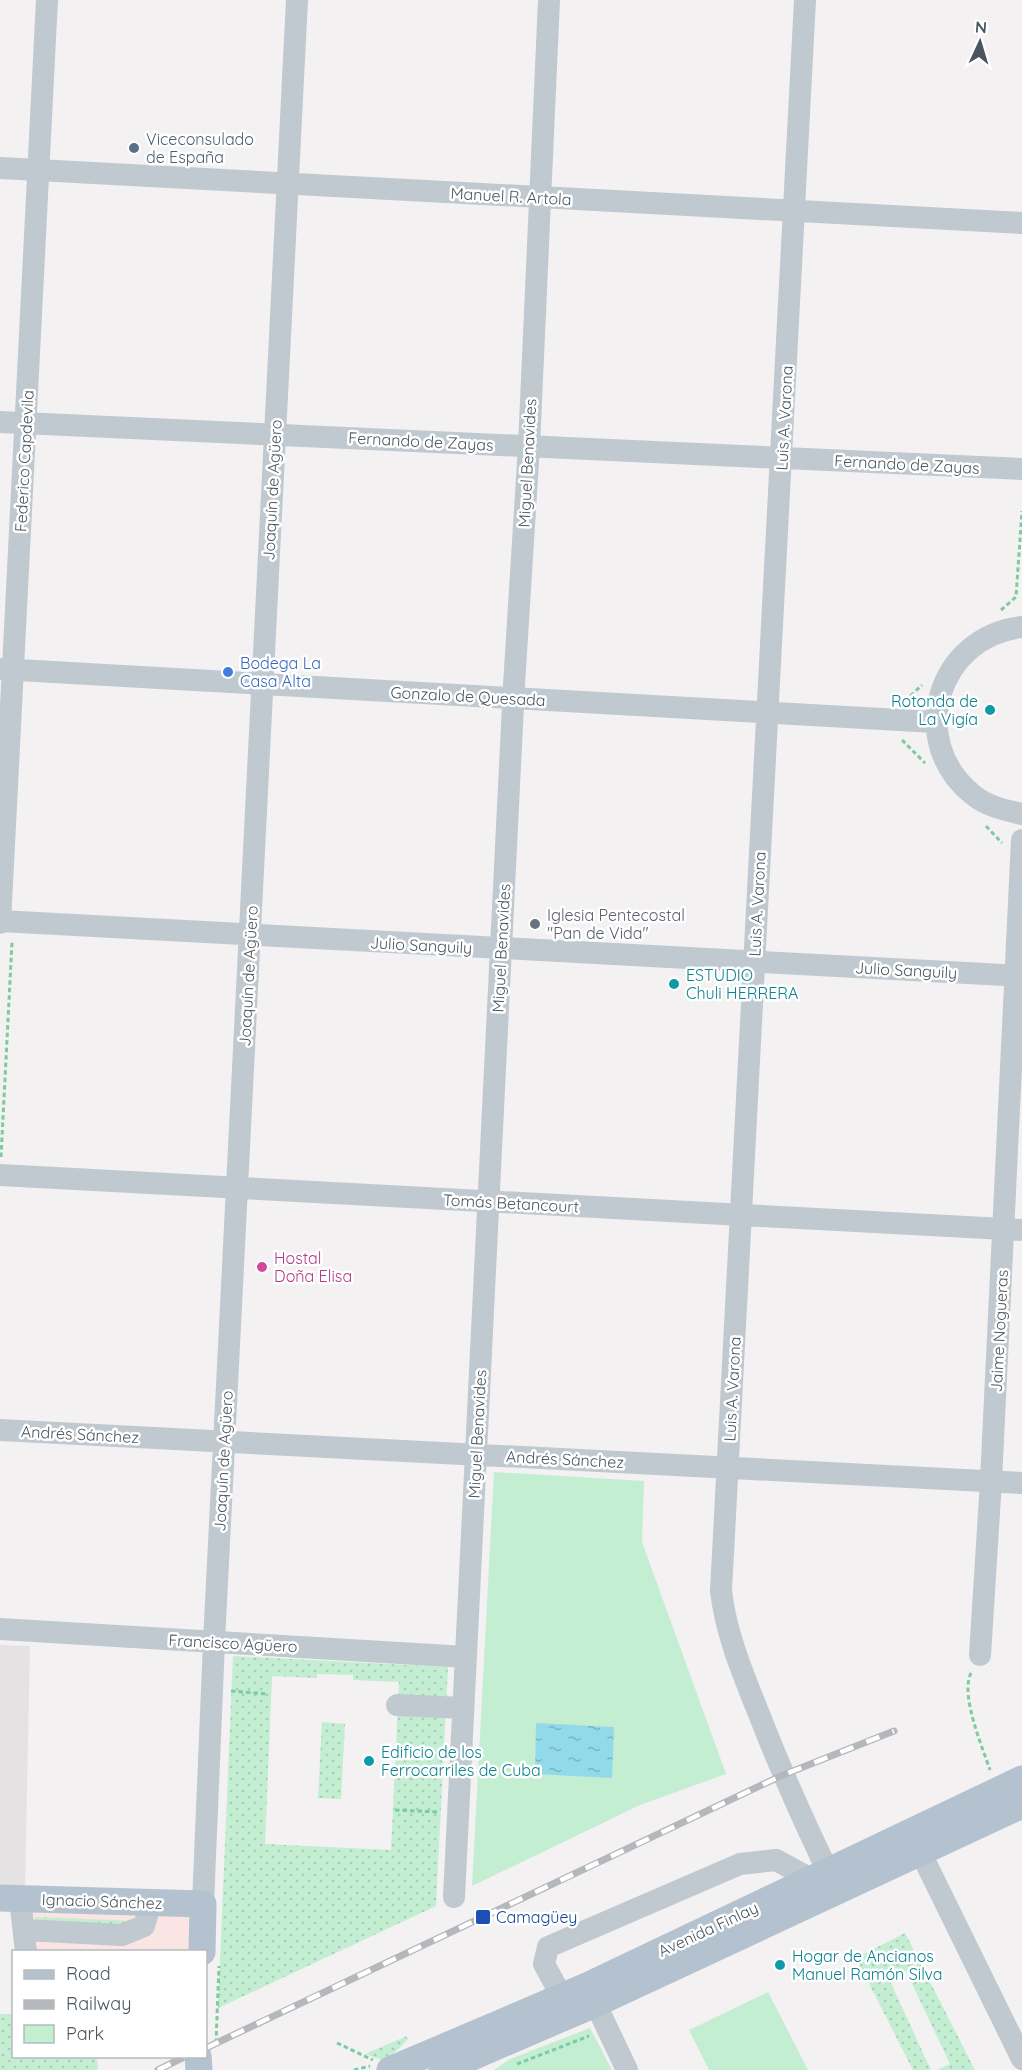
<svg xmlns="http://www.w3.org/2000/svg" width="1022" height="2070" viewBox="0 0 1022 2070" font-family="Quicksand,sans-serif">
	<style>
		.education { fill: #e4e2e3 }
		.medical { fill: #fae5e4 }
		.grass { fill: url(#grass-dots); fill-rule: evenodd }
		.green { fill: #c3eed2 }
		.water { fill: url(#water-ripples) }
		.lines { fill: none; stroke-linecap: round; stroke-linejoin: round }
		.path { stroke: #7ccba1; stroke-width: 3; stroke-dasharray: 4.5 3; stroke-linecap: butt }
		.minor { stroke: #c0c9cf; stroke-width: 22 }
		.major { stroke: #b3c2ce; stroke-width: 27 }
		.rail-casing { stroke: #b4b7bb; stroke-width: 7 }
		.rail { stroke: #fff; stroke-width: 4.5; stroke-dasharray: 14; stroke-linecap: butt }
		.service-dot { fill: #5c6f8a; stroke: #fff; stroke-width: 2 }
		.shop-dot { fill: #3f7fe0; stroke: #fff; stroke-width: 2 }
		.culture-dot { fill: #0f9aa8; stroke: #fff; stroke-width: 2 }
		.worship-dot { fill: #6b7280; stroke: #fff; stroke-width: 2 }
		.hotel-dot { fill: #d1479c; stroke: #fff; stroke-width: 2 }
		.transit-dot { fill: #1a4fb4; stroke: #fff; stroke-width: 2 }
		.labels { text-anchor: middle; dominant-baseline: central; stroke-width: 5; stroke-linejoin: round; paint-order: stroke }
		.service-label { font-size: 16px; fill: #4e5e75; stroke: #fff; text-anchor: start }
		.street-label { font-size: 16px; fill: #4a555e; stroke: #fff }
		.shop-label { font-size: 16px; fill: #366cbe; stroke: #fff; text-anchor: start }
		.culture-label { font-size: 16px; fill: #0d838f; stroke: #fff; text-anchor: start }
		.worship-label { font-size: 16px; fill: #5b616d; stroke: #fff; text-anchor: start }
		.hotel-label { font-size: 16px; fill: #b23c85; stroke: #fff; text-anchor: start }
		.transit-label { font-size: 16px; fill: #164399; stroke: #fff; text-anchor: start }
	</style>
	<defs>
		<pattern id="grass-dots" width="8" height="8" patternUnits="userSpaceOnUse" patternTransform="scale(1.5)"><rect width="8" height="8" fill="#c3eed2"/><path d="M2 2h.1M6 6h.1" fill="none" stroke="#a9ceb7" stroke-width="1.8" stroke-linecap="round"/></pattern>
		<pattern id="water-ripples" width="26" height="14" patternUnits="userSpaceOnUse" patternTransform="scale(1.5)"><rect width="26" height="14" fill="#92dae9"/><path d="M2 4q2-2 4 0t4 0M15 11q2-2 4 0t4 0" fill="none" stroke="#79b4c0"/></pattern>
	</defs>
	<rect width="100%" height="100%" fill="#f3f1f1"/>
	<!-- education -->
	<path class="education" d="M 0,1645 L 30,1646 L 25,1888 L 0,1887 Z"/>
	<!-- medical -->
	<path class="medical" d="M 20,1899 L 203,1904 L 202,1951 L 26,1951 Z"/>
	<!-- grass -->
	<path class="grass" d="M 233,1656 L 448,1667 L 436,1906 L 218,2008 ZM 317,1674 L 353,1675 L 353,1680 L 399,1682 L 391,1850 L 265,1844 L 272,1676 L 317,1678 Z
		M 322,1722 L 345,1724 L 341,1799 L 318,1798 Z
		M 35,1917 L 137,1921 L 133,1924 L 37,1924 Z
		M 905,1933 L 975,2070 L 937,2070 L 950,2064 L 906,1971 L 889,1979 L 931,2070 L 913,2070 L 856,1958 Z
		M 0,2014 L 13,2014 L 14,2056 L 97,2057 L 98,2070 L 0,2070 Z
		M 407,2036 L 408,2039 L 391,2056 L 382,2060 L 365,2054 Z"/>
	<!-- green -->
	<path class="green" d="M 494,1472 L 644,1481 L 642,1542 L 726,1774 L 640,1805 L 472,1886 Z
		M 768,1992 L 808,2070 L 709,2070 L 689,2030 Z
		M 590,2028 L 612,2070 L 494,2070 L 510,2059 Z"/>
	<!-- water -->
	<path class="water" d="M 536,1723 L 614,1727 L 612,1778 L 535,1774 Z"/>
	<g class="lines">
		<!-- path -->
		<path class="path" d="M 1001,610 L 1016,597 L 1022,511
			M 905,701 L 922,685
			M 902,740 L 925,763
			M 986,826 L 1002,843
			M 1,1157 L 12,942
			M 971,1673 C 960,1695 982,1746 990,1770
			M 231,1691 L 268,1694
			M 395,1810 L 438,1812
			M 216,2043 L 219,1966
			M 337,2043 L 373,2060
			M 517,2064 L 589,2036
			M 354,2070 L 370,2066"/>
		<!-- minor -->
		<path class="minor" d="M 805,0 L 721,1591 C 726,1634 743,1674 759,1714 C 782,1773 808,1831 836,1888
			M 0,168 L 1022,223
			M 0,422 L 1022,469
			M 1022,627 C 938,636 906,740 972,794 C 986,806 1004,810 1022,814
			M 0,669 L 935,722
			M 0,921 L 1022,976
			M 0,923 L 47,0
			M 0,1175 L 1022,1230
			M 0,1430 L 1022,1483
			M 0,1629 L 466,1657
			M 980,1655 L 991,1481 L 1022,840
			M 397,1705 L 463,1708
			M 913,1837 L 1022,2059
			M 454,1897 L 514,685 L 529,446 L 549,0
			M 20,1899 L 26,1952
			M 203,1904 L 214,1642 L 297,0
			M 24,1930 L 122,1935 L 144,1926 L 151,1902
			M 589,1990 L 627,2070
			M 562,1997 L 544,1964 L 548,1947 L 740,1864 L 776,1860 L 811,1879"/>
		<!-- major -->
		<path class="major" d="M 0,1898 L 203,1904 L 202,1952
			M 198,2056 L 199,2070
			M 390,2070 L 587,1986 L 1022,1779
			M 442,2070 L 595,2004 L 1022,1805"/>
		<!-- rail casing -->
		<g class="rail-casing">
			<path id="rail" d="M 206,2048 L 783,1775 L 894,1731
				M 158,2070 L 186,2056"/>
		</g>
		<!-- rail -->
		<use href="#rail" class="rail"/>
	</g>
	<!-- markers -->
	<circle class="service-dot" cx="134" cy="148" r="6"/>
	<circle class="shop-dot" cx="228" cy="672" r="6"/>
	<g class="culture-dot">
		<circle cx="990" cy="710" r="6"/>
		<circle cx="674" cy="984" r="6"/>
		<circle cx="369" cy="1761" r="6"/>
		<circle cx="780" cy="1965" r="6"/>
	</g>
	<circle class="worship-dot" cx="535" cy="924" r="6"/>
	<circle class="hotel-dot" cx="262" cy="1267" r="6"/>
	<rect class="transit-dot" x="475" y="1909" width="16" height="16" rx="3"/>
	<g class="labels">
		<!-- service labels -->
		<g class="service-label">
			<text x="146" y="139">Viceconsulado<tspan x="146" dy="18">de España</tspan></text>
		</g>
		<!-- street labels -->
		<g class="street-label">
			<text transform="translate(511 196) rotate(3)">Manuel R. Artola</text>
			<text transform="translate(784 418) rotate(-87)">Luis A. Varona</text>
			<text transform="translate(421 441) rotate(3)">Fernando de Zayas</text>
			<text transform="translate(24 461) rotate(-87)">Federico Capdevila</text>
			<text transform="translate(527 463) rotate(-87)">Miguel Benavides</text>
			<text transform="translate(907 464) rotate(3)">Fernando de Zayas</text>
			<text transform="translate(272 490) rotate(-87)">Joaquín de Agüero</text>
			<text transform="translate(468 696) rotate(3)">Gonzalo de Quesada</text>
			<text transform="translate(757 904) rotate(-87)">Luis A. Varona</text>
			<text transform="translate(421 945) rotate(3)">Julio Sanguily</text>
			<text transform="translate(501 948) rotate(-87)">Miguel Benavides</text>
			<text transform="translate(906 970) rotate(3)">Julio Sanguily</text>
			<text transform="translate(248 976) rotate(-87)">Joaquín de Agüero</text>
			<text transform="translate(511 1203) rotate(3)">Tomás Betancourt</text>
			<text transform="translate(999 1331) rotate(-87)">Jaime Nogueras</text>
			<text transform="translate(732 1389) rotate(-87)">Luis A. Varona</text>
			<text transform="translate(80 1434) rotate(3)">Andrés Sánchez</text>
			<text transform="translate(477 1434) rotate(-87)">Miguel Benavides</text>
			<text transform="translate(565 1459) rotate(3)">Andrés Sánchez</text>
			<text transform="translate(223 1461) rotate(-87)">Joaquín de Agüero</text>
			<text transform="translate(233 1643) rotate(3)">Francisco Agüero</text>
			<text transform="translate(102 1901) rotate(2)">Ignacio Sánchez</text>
			<text transform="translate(708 1929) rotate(-25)">Avenida Finlay</text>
		</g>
		<!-- shop labels -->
		<g class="shop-label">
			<text x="240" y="663">Bodega La<tspan x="240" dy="18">Casa Alta</tspan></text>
		</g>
		<!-- culture labels -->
		<g class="culture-label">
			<text x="978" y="701" text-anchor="end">Rotonda de<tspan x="978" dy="18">La Vigía</tspan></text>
			<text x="686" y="975">ESTUDIO<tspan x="686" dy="18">Chuli HERRERA</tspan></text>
			<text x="381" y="1752">Edificio de los<tspan x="381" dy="18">Ferrocarriles de Cuba</tspan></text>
			<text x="792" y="1956">Hogar de Ancianos<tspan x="792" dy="18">Manuel Ramón Silva</tspan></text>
		</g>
		<!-- worship labels -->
		<g class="worship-label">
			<text x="547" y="915">Iglesia Pentecostal<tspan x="547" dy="18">"Pan de Vida"</tspan></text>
		</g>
		<!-- hotel labels -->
		<g class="hotel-label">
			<text x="274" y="1258">Hostal<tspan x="274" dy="18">Doña Elisa</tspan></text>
		</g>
		<!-- transit labels -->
		<g class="transit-label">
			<text x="496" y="1917">Camagüey</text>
		</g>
	</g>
	<!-- legend -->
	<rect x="12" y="1950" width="195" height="108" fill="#ffffff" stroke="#b7bbbf" stroke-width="1.5"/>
	<rect x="24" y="1970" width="30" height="9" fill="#b3c2ce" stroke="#b7bbbf" stroke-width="1.5"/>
	<text x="66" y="1980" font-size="18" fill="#4a555e">Road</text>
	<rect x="24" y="2000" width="30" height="9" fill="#b4b7bb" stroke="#b7bbbf" stroke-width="1.5"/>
	<text x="66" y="2010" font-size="18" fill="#4a555e">Railway</text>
	<rect x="24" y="2025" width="30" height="18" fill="#c3eed2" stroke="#b7bbbf" stroke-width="1.5"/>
	<text x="66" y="2040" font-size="18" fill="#4a555e">Park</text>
	<!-- north arrow -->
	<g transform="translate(980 42) rotate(4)" stroke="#ffffff" stroke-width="4.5" paint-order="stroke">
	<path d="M0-4.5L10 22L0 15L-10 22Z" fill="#4a555e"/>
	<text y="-9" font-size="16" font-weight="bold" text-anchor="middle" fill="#4a555e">N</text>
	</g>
</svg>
